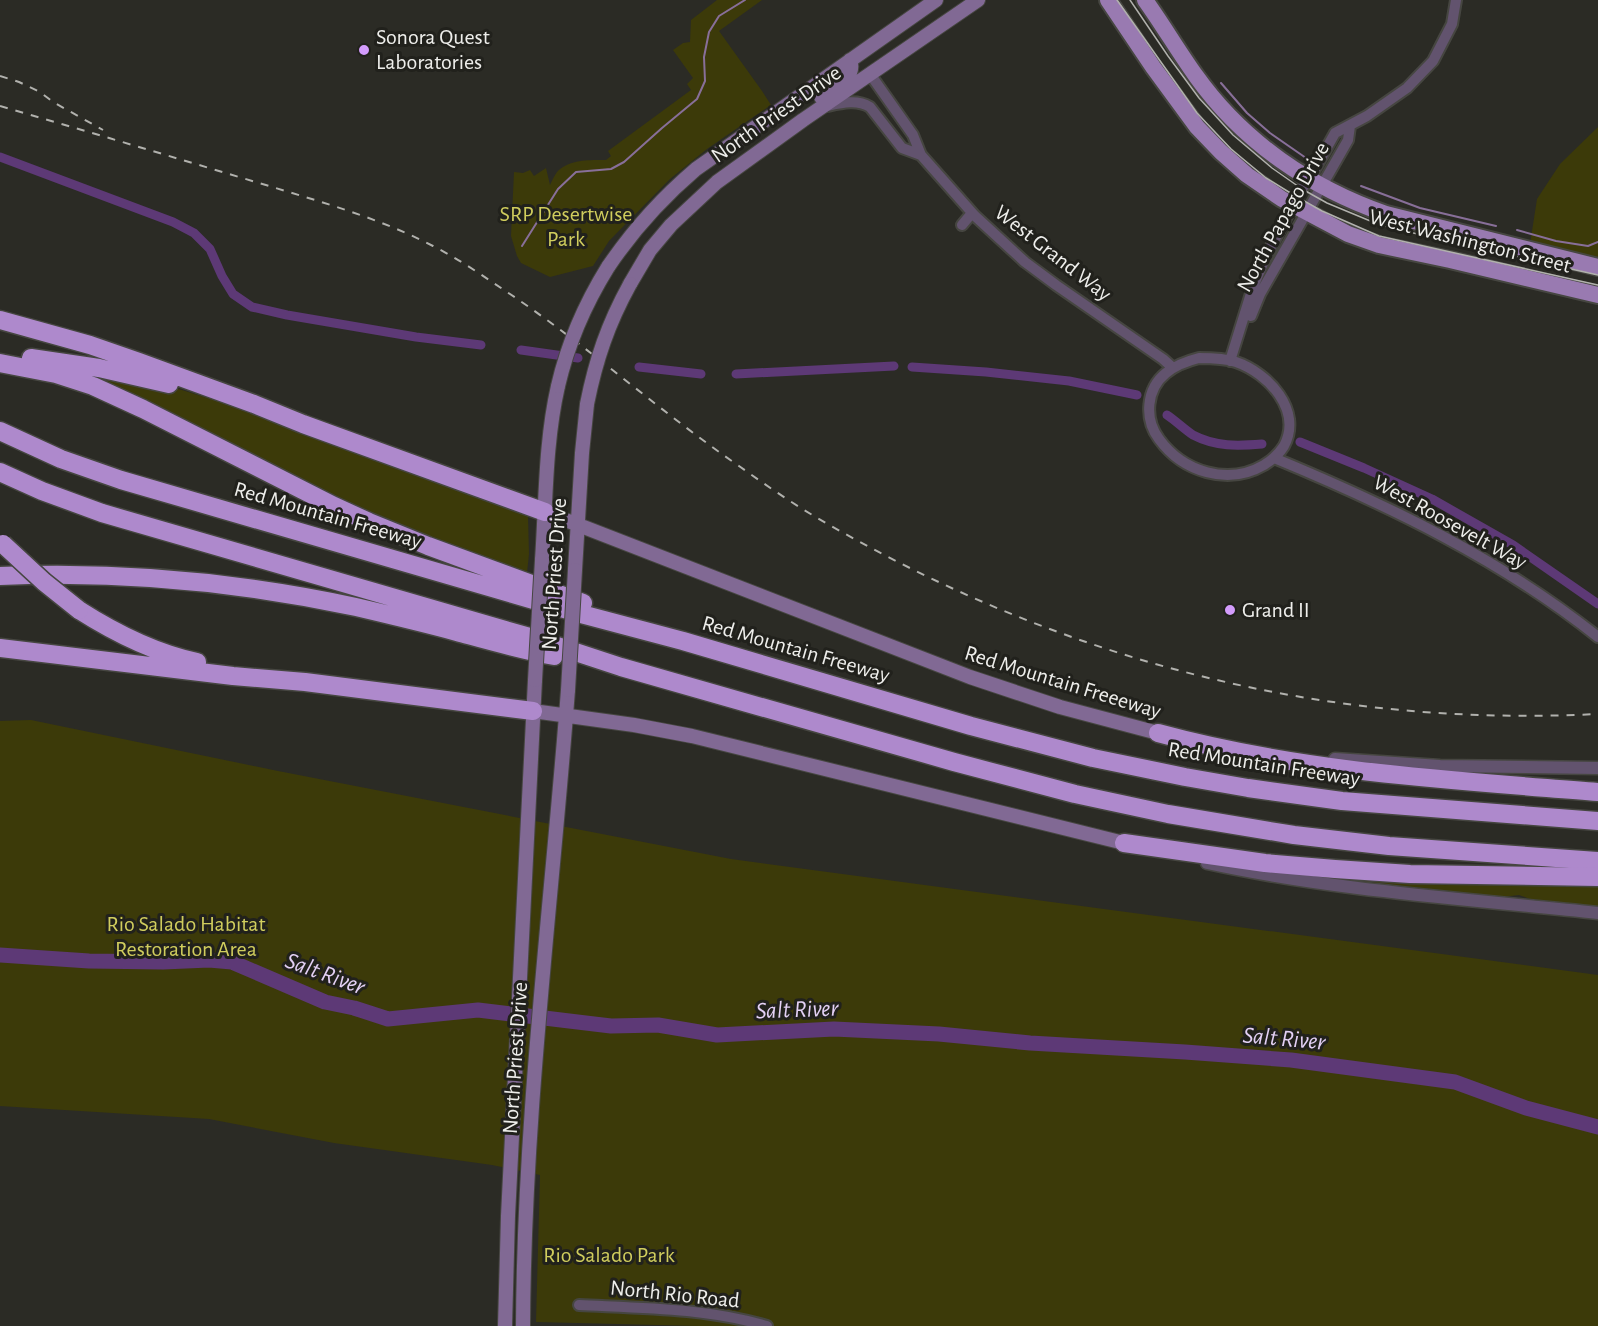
<svg xmlns="http://www.w3.org/2000/svg" width="1598" height="1326" viewBox="0 0 1598 1326" font-family="'Alegreya Sans',sans-serif">
	<style>
		.green { fill: #3c3a09 }
		.lines { fill: none; stroke-linecap: round; stroke-linejoin: round }
		.stream { stroke: #886f99; stroke-width: 2 }
		.canal { stroke: #5d3976; stroke-width: 9 }
		.river { stroke: #5d3976; stroke-width: 15 }
		.minor-casing { stroke: #464641; stroke-width: 14 }
		.tertiary-casing { stroke: #464641; stroke-width: 15 }
		.secondary-casing { stroke: #464641; stroke-width: 16 }
		.primary-casing { stroke: #464641; stroke-width: 20 }
		.motorway-casing { stroke: #464641; stroke-width: 21 }
		.minor { stroke: #62536e; stroke-width: 10 }
		.tertiary { stroke: #62536e; stroke-width: 12 }
		.secondary { stroke: #816994; stroke-width: 14 }
		.primary { stroke: #997ab1; stroke-width: 16 }
		.motorway { stroke: #ae89cc; stroke-width: 18 }
		.tram { stroke: #b1b1ad; stroke-width: 1.5 }
		.rail { stroke: #b1b1ad; stroke-width: 2; stroke-dasharray: 8 8; stroke-linecap: butt }
		.secondary-bridge-casing { stroke: #464641; stroke-width: 16; stroke-linecap: butt }
		.motorway-bridge-casing { stroke: #464641; stroke-width: 21; stroke-linecap: butt }
		.secondary-bridge { stroke: #816994; stroke-width: 14 }
		.motorway-bridge { stroke: #ae89cc; stroke-width: 18 }
		.poi-dot { fill: #d39cfc; stroke: #21211c; stroke-width: 2 }
		.labels { text-anchor: middle; dominant-baseline: central; stroke-width: 6; stroke-linejoin: round; paint-order: stroke }
		.poi-label { font-size: 22px; fill: #eeeeeb; stroke: #21211c; text-anchor: start }
		.street-label { font-size: 22px; fill: #eeeeeb; stroke: #21211c }
		.park-label { font-size: 22px; fill: #d0cd5d; stroke: #21211c }
		.water-label { font-size: 24px; font-style: italic; fill: #e4d1f5; stroke: #21211c }
	</style>
	<rect width="100%" height="100%" fill="#2b2b25"/>
	<!-- green -->
	<path class="green" d="M 717,0 L 762,0 L 719,31 L 762,91 L 771,105 L 707,149 L 670,179 L 609,241 L 593,266 L 550,277 L 521,263 L 517,256 L 511,236 L 514,172 L 523,173 L 530,170 L 534,176 L 546,168 L 550,185 C 552,181 554,176 557,172 C 569,159 590,160 606,160 L 611,156 L 608,151 L 691,90 L 687,84 L 693,78 L 673,50 L 683,43 L 690,42 L 691,20 Z
		M 1598,127 L 1598,260 L 1530,244 L 1537,199 L 1560,164 Z
		M 99,372 L 169,386 L 240,408 L 492,499 L 528,516 L 529,554 L 527,573 L 412,530 L 354,505 L 125,390 L 98,379 Z
		M 31,720 L 278,771 L 731,859 L 1598,975 L 1598,1326 L 698,1326 L 536,1322 L 540,1175 L 492,1165 L 334,1143 L 209,1119 L 0,1106 L 0,721 Z
		M 1287,873 L 1598,884 L 1598,907 L 1530,899 L 1519,895 L 1503,897 Z"/>
	<g class="lines">
		<!-- stream -->
		<path class="stream" d="M 1221,83 L 1247,113 L 1270,133 L 1306,158
			M 1361,186 L 1420,208 L 1496,226
			M 1517,230 L 1556,241 L 1588,246 L 1598,242
			M 522,246 L 558,189 L 576,172 L 611,169 L 624,162 L 662,128 L 697,99 L 705,81 L 704,57 L 709,32 L 719,16 L 745,0"/>
		<!-- canal -->
		<path class="canal" d="M 0,157 L 173,222 L 194,233 L 210,249 L 222,276 L 233,294 L 252,307 L 287,315 L 416,337 L 481,345
			M 521,350 L 578,358
			M 639,367 L 701,374
			M 912,367 L 986,372 L 1069,381 L 1137,395
			M 736,374 L 894,366
			M 1167,415 C 1176,421 1184,429 1193,435 C 1216,447 1238,446 1262,444
			M 1300,442 L 1364,468 L 1432,499 L 1513,545 L 1598,604"/>
		<!-- river -->
		<path class="river" d="M 0,955 L 89,961 L 163,962 L 209,960 L 232,962 L 325,1002 L 354,1008 L 388,1019 L 478,1010 L 611,1026 L 658,1025 L 717,1035 L 834,1029 L 939,1034 L 1030,1043 L 1185,1052 L 1291,1060 L 1455,1082 L 1526,1108 L 1598,1127"/>
		<!-- minor casing -->
		<g class="minor-casing">
			<path id="minor" d="M 870,74 L 913,135 L 921,155 L 975,216 L 1025,262 L 1056,285 L 1163,359 L 1173,368
				M 827,106 C 841,103 857,99 870,107 L 902,148 L 921,155
				M 962,225 L 972,213
				M 1251,316 L 1260,294 L 1348,140 L 1350,126
				M 1199,358 C 1211,358 1224,358 1236,362 C 1268,373 1303,410 1284,446 C 1279,454 1272,460 1264,465 C 1228,486 1183,472 1159,439 C 1144,419 1146,389 1166,373 C 1176,365 1187,361 1199,358 Z
				M 1230,361 L 1253,287 L 1266,256 L 1297,197 L 1316,167 L 1335,133 L 1367,116 L 1407,88 L 1433,61 L 1452,24 L 1456,0
				M 1274,458 C 1390,506 1500,559 1598,637
				M 579,1305 C 642,1308 706,1308 767,1326"/>
		</g>
		<!-- tertiary casing -->
		<g class="tertiary-casing">
			<path id="tertiary" d="M 1335,759 L 1440,766 L 1598,768
				M 1207,863 C 1335,891 1468,899 1598,913"/>
		</g>
		<!-- secondary casing -->
		<g class="secondary-casing">
			<path id="secondary" d="M 821,97 C 833,88 857,78 850,60
				M 608,267 C 633,230 662,198 696,169 L 936,0
				M 630,284 L 650,250 L 671,225 L 717,182 L 803,120 L 978,0
				M 545,512 L 970,677 L 1060,707 L 1158,733
				M 542,560 C 546,502 545,443 558,386
				M 575,570 L 582,453 L 587,404
				M 533,711 L 634,725 L 692,736 L 1124,843
				M 505,1326 L 508,1216 L 535,680
				M 523,1326 C 524,1113 552,902 568,690"/>
		</g>
		<!-- primary casing -->
		<g class="primary-casing">
			<path id="primary" d="M 1108,0 L 1153,67 L 1197,127 L 1221,152 L 1247,175 L 1282,199 L 1348,234 L 1379,245 L 1450,260 L 1598,295
				M 1145,0 C 1163,25 1178,51 1196,76 C 1243,142 1311,188 1386,214 L 1598,267"/>
		</g>
		<!-- motorway casing -->
		<g class="motorway-casing">
			<path id="motorway" d="M 0,320 L 90,345 L 139,362 L 254,404 L 303,424 L 545,512
				M 31,358 L 99,368 L 169,384
				M 0,363 L 56,374 L 93,386 L 143,409 L 334,506 L 369,522 L 428,546 L 583,603
				M 0,431 L 61,459 L 121,480 L 585,615 L 683,641 L 971,726 L 1093,758 L 1185,777 L 1248,788 L 1342,801 L 1598,821
				M 0,472 L 42,491 L 102,513 L 533,638 L 621,667 L 954,762 L 1075,794 L 1168,814 L 1294,835 L 1389,846 L 1598,861
				M 0,576 C 119,571 239,582 356,607 C 390,615 424,623 457,632 C 490,641 521,650 554,656
				M 79,610 C 115,633 155,653 197,662
				M 0,648 L 233,676 L 305,682 L 533,711
				M 1158,733 C 1301,772 1450,780 1598,792
				M 1124,843 L 1265,863 L 1335,869 L 1410,874 L 1598,877"/>
		</g>
		<!-- minor -->
		<use href="#minor" class="minor"/>
		<!-- tertiary -->
		<use href="#tertiary" class="tertiary"/>
		<!-- secondary -->
		<use href="#secondary" class="secondary"/>
		<!-- primary -->
		<use href="#primary" class="primary"/>
		<!-- motorway -->
		<use href="#motorway" class="motorway"/>
		<!-- tram -->
		<path class="tram" d="M 1117,0 L 1197,113 L 1231,149 L 1266,178 L 1297,197 L 1322,211 L 1379,236 L 1598,285
			M 1130,0 L 1168,56 L 1199,98 L 1233,135 L 1272,168 L 1302,189 L 1327,203 L 1380,225 L 1451,242 L 1598,275"/>
		<!-- rail -->
		<path class="rail" d="M 0,76 L 19,82 L 40,92 L 53,102 L 103,130
			M 0,106 C 90,132 179,159 269,186 C 325,203 381,219 433,246 C 459,259 483,276 507,292 C 588,346 659,411 739,466 C 767,486 796,506 826,523 C 1066,661 1322,728 1598,714"/>
		<!-- secondary-bridge casing -->
		<g class="secondary-bridge-casing">
			<path id="secondary-bridge" d="M 558,386 C 568,343 585,304 608,267
				M 587,404 C 596,359 608,324 630,284
				M 535,680 L 542,560
				M 568,690 L 575,570"/>
		</g>
		<!-- motorway-bridge casing -->
		<g class="motorway-bridge-casing">
			<path id="motorway-bridge" d="M 3,544 L 44,582 L 79,610"/>
		</g>
		<!-- secondary-bridge -->
		<use href="#secondary-bridge" class="secondary-bridge"/>
		<!-- motorway-bridge -->
		<use href="#motorway-bridge" class="motorway-bridge"/>
	</g>
	<!-- markers -->
	<g class="poi-dot">
		<circle cx="364" cy="50" r="6"/>
		<circle cx="1230" cy="610" r="6"/>
	</g>
	<g class="labels">
		<!-- poi labels -->
		<g class="poi-label">
			<text x="376" y="37">Sonora Quest<tspan x="376" dy="25">Laboratories</tspan></text>
			<text x="1242" y="610">Grand II</text>
		</g>
		<!-- street labels -->
		<g class="street-label">
			<text transform="translate(776 114) rotate(-35)">North Priest Drive</text>
			<text transform="translate(1283 217) rotate(-61)">North Papago Drive</text>
			<text transform="translate(1470 241) rotate(14)">West Washington Street</text>
			<text transform="translate(1053 253) rotate(38)">West Grand Way</text>
			<text transform="translate(328 515) rotate(16)">Red Mountain Freeway</text>
			<text transform="translate(1450 522) rotate(29)">West Roosevelt Way</text>
			<text transform="translate(554 574) rotate(-86)">North Priest Drive</text>
			<text transform="translate(796 649) rotate(16)">Red Mountain Freeway</text>
			<text transform="translate(1063 682) rotate(17)">Red Mountain Freeeway</text>
			<text transform="translate(1264 764) rotate(9)">Red Mountain Freeway</text>
			<text transform="translate(515 1058) rotate(-86)">North Priest Drive</text>
			<text transform="translate(675 1294) rotate(6)">North Rio Road</text>
		</g>
		<!-- park labels -->
		<g class="park-label">
			<text x="566" y="214">SRP Desertwise<tspan x="566" dy="25">Park</tspan></text>
			<text x="186" y="924">Rio Salado Habitat<tspan x="186" dy="25">Restoration Area</tspan></text>
			<text x="609" y="1255">Rio Salado Park</text>
		</g>
		<!-- water labels -->
		<g class="water-label">
			<text transform="translate(325 974) rotate(20)">Salt River</text>
			<text transform="translate(797 1010) rotate(-2)">Salt River</text>
			<text transform="translate(1284 1039) rotate(5)">Salt River</text>
		</g>
	</g>
</svg>
